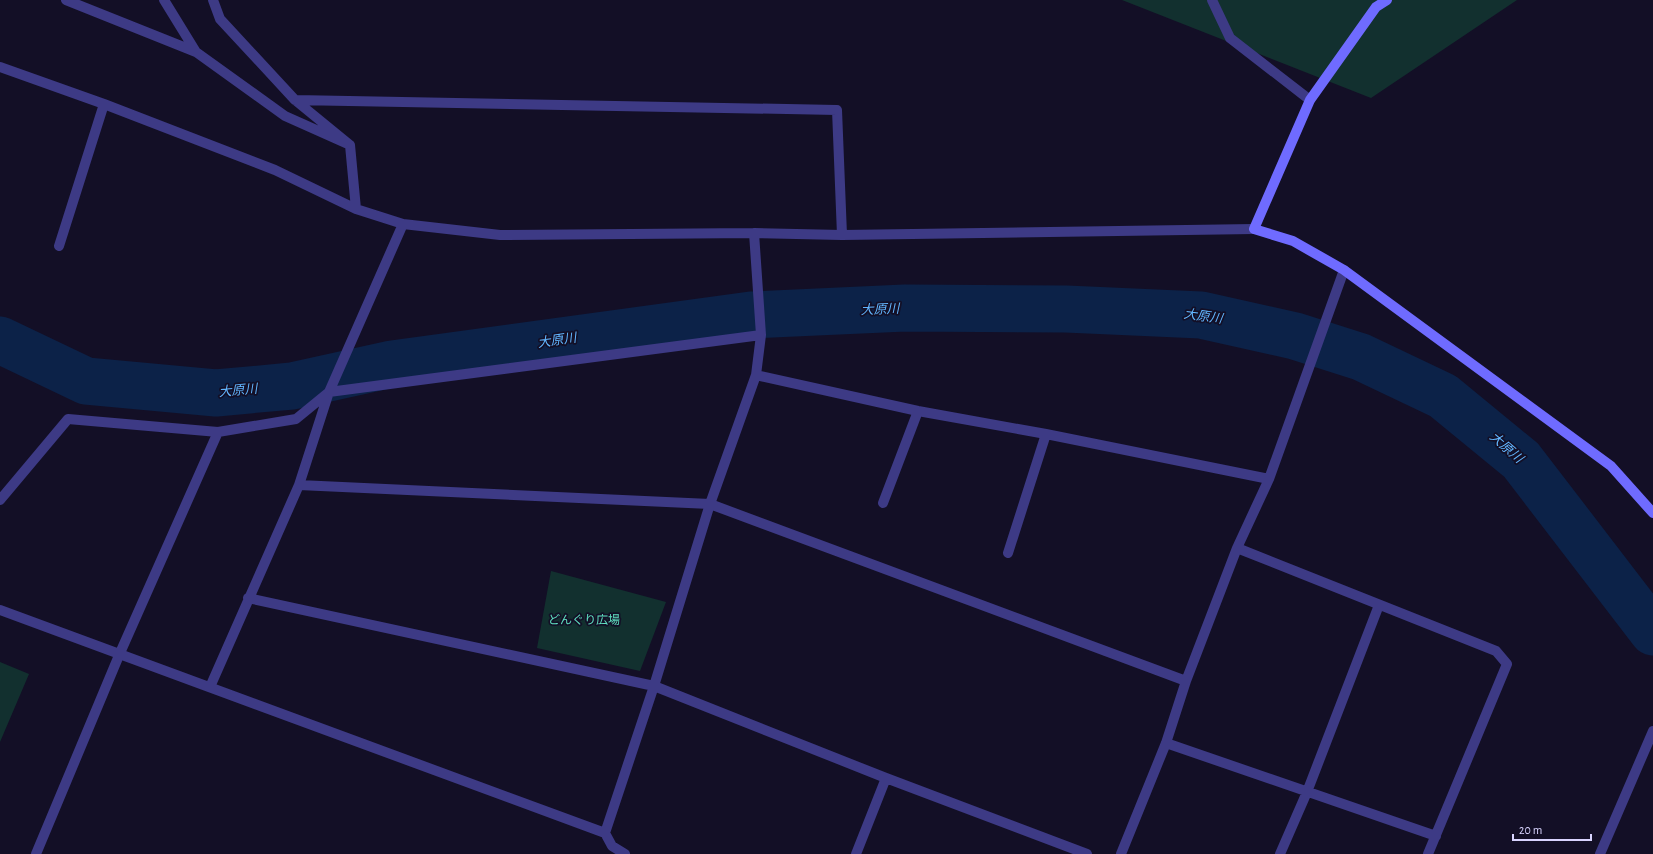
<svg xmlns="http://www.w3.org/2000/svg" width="1653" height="854" viewBox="0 0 1653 854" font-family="'Alegreya Sans','Noto Sans JP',sans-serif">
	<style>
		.green { fill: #12302f }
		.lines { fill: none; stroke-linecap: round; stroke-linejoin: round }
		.river { stroke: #0c2248; stroke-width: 47 }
		.street { stroke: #3d3a85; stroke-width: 10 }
		.secondary { stroke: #6f6bff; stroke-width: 10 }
		.labels { text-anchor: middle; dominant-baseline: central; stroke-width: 3.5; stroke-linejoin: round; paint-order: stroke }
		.park-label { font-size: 12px; fill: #5fe0c0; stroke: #130f26 }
		.water-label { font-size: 13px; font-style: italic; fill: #62b6ff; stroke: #130f26 }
	</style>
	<rect width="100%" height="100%" fill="#130f26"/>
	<!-- green -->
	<path class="green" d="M 1122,0 L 1517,0 L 1371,98 Z
		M 551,571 L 666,602 L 640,671 L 537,648 Z
		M 0,662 L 29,674 L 0,742 Z"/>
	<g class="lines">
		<!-- river -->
		<path class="river" d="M 0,340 L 86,381 L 216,393 L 292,386 L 392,364 L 751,315 L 905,308 L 1066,309 L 1201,315 L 1295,336 L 1361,357 L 1443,396 L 1521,460 L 1653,632"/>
		<!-- street -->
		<path class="street" d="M 66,0 L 196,52 L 285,116 L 350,145
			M 164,0 L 196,52
			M 213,0 L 220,19 L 295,100 L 350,145 L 356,209
			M 1212,0 L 1230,38 L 1310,100
			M 0,67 L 104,104 L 275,170 L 356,209 L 403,224 L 500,235 L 754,233 L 842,235 L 1254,229
			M 295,100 L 837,110 L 842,235
			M 59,246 L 104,104
			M 756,375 L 918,411 L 1046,434 L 1269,479
			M 299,485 L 710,504 L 1186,681
			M 0,500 L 68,419 L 218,432 L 296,419 L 329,392 L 761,335
			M 883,503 L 918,411
			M 1237,548 L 1496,651 L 1507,664 L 1428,854
			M 1008,553 L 1046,434
			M 248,598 L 654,686 L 886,778 L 1087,854
			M 0,610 L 605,833 L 612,846 L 625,854
			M 210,687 L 299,485 L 329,392 L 403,224
			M 1166,743 L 1436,836
			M 605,833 L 654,686 L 710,504 L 756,375 L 761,335 L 754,233
			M 36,854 L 120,653 L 218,432
			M 856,854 L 886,778
			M 1121,854 L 1166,743 L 1186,681 L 1237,548 L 1269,479 L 1344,270
			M 1280,854 L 1307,792 L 1379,605
			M 1600,854 L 1653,731"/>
		<!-- secondary -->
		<path class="secondary" d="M 1387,0 L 1376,7 L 1310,100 L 1254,229 L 1293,241 L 1344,270 L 1611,466 L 1653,513"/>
	</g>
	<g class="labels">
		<!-- park labels -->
		<g class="park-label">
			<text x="584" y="620">どんぐり広場</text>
		</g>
		<!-- water labels -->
		<g class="water-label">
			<text transform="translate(880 310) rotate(-2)">大原川</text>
			<text transform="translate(1203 317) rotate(8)">大原川</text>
			<text transform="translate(557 341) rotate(-8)">大原川</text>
			<text transform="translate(238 391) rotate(-5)">大原川</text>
			<text transform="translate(1506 448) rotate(41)">大原川</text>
		</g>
	</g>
	<!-- scale -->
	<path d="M1513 834v6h78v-6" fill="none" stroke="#d9d4ff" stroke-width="2"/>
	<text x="1519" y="834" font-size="12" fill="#d9d4ff" stroke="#130f26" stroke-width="3" paint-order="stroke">20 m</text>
</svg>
